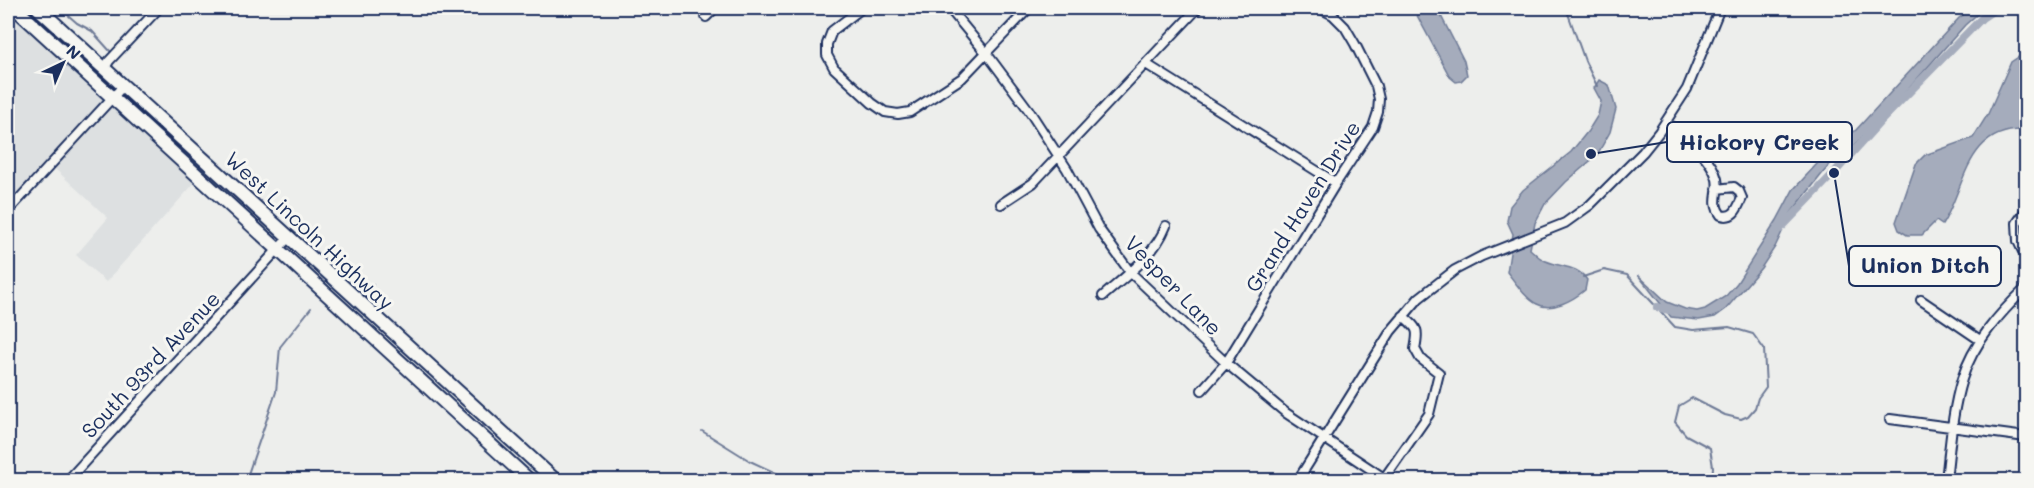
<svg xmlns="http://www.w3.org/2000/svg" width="2034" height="488" viewBox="0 0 2034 488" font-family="Mali,sans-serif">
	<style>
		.built { fill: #dde0e1 }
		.water { fill: #a5acbc; stroke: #6e7a96; stroke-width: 1.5 }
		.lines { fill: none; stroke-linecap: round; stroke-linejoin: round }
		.stream { stroke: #6e7a96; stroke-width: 2 }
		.canal { stroke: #a5acbc; stroke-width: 8 }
		.minor-casing { stroke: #1b2f5e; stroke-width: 12 }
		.primary-casing { stroke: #1b2f5e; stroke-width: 16 }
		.minor { stroke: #f6f6f2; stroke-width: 8 }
		.primary { stroke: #f6f6f2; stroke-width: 12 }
		.labels { text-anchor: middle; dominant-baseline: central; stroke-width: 6; stroke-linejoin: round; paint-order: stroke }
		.street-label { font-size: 21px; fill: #1b2f5e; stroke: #f6f6f2 }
		.leader { fill: none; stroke: #1b2f5e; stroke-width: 2 }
		.callout-dot { fill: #1b2f5e; stroke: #f6f6f2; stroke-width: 2 }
		.callout { fill: #f6f6f2; stroke: #1b2f5e; stroke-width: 2 }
		.callout-label { font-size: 22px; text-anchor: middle; font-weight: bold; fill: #1b2f5e }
	</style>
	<rect width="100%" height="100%" fill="#edeeec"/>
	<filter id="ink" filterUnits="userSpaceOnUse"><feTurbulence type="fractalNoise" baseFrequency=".0167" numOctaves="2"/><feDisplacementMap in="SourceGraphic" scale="12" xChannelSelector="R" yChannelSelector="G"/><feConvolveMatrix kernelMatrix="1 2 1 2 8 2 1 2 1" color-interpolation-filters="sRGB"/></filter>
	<g filter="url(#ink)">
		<!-- built -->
		<path class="built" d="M 8,8 L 11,8 L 111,101 L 8,213 Z
			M 114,103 L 198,179 L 106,282 L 76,255 L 108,218 L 54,168 Z"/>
		<!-- water -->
		<path class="water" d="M 1413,8 L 1437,8 L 1464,61 L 1467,75 L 1461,81 L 1456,82 L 1450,77 Z
			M 1973,8 L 1988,8 L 1982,10 L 1965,25 L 1887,113 L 1852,147 L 1832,162 L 1822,174 L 1791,213 L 1775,247 L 1761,268 L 1726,309 L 1715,317 L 1699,320 L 1671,317 L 1638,275 L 1667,302 L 1685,309 L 1697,311 L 1705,309 L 1726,296 L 1737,283 L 1777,220 L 1793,190 L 1828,152 L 1856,130 L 1959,18 Z
			M 2026,52 L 2026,130 C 1965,127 1966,188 1942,225 L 1936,221 L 1922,235 L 1907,235 L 1899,230 L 1896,222 L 1916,164 L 1925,155 L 1973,138 L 1988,114 L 2011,62 Z
			M 1599,80 L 1609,85 L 1616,109 L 1610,132 L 1597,155 L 1566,182 L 1545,204 L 1535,223 L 1530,249 C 1534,252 1538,257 1542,259 C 1557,268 1577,264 1587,280 L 1585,290 C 1573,300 1552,312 1537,304 C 1525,298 1515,282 1507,272 L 1513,234 L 1507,221 L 1510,206 L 1523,190 L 1571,152 L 1588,131 L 1598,115 L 1601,101 L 1594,88 Z"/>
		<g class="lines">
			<!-- stream -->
			<path class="stream" d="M 60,8 L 77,23 L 92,31 L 110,51
				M 1566,8 L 1585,61 L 1597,86
				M 1583,277 L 1604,270 L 1627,275 L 1675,327 L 1693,330 L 1729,327 L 1753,334 L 1764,349 L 1766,387 L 1758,398 L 1755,408 L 1748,416 L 1741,419 L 1725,415 L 1692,398 L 1679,406 L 1675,422 L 1686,435 L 1710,448 L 1713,467 L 1712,480
				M 366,285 L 373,285
				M 702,431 L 750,461 L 778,474 L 807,476 L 816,480
				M 246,480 L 276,392 L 280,347 L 311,308"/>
			<!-- canal -->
			<path class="canal" d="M 1780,229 L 1834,173 L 1879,123 L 1982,18 L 1997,8
				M 1657,307 L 1673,311"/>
			<!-- minor casing -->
			<g class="minor-casing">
				<path id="minor" d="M 862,8 L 832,31 L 827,44 L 827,55 L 834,68 L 872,103 L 885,112 L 898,114 L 910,112 L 962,78 L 1029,8
					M 949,8 L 987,54 L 1028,109 L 1067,169 L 1099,229 L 1130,272 L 1226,363 L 1286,413 L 1384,478
					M 706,17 L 715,8
					M 1146,64 L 1336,183
					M 105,68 L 109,61 L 159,8
					M 1666,121 C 1683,137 1711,155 1717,179 C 1720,193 1711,202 1721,215 C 1734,219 1737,209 1742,198 L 1739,191 L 1734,187 L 1717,189
					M 1001,204 L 1033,183 L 1198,8
					M 2026,210 L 2017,223 L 2018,241 L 2026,258
					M 8,211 L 124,85
					M 1103,296 C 1127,275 1154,256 1166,226
					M 1921,300 L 1980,340
					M 1202,390 L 1226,363 L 1336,183 L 1373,127 L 1378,112 L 1379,99 L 1376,86 L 1355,44 L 1345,27 L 1333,15 L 1319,8
					M 1890,419 L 2026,437
					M 68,480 L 289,237
					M 409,480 L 411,480
					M 1298,480 L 1391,331 L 1419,298 L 1455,270 L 1482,256 L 1565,223 L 1590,205 L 1643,152 L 1659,132 L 1687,89 L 1720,8
					M 1383,480 L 1429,414 L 1439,373 L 1420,358 L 1415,349 C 1419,329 1418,329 1403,316
					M 1946,480 C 1950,447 1952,411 1962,379 C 1973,343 2000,313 2026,288"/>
			</g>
			<!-- primary casing -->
			<g class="primary-casing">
				<path id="primary" d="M 15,8 L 529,480
					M 38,8 L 555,480"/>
			</g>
			<!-- minor -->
			<use href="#minor" class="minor"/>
			<!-- primary -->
			<use href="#primary" class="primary"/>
		</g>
	</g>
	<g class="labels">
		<!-- street labels -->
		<g class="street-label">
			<text transform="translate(1302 206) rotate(-58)">Grand Haven Drive</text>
			<text transform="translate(310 230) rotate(43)">West Lincoln Highway</text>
			<text transform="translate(1174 285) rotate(46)">Vesper Lane</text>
			<text transform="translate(150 364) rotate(-47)">South 93rd Avenue</text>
		</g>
	</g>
	<!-- callouts -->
	<path class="leader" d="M1591 154L1667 142M1834 173L1849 266"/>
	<g class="callout-dot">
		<circle cx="1591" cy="154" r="6"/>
		<circle cx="1834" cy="173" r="6"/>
	</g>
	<g class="callout">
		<rect x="1667" y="122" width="185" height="40" rx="6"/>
		<rect x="1849" y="246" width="152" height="40" rx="6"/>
	</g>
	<g class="callout-label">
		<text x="1759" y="150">Hickory Creek</text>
		<text x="1925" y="273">Union Ditch</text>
	</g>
	<!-- margin -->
	<rect width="2034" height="488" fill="none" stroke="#f6f6f2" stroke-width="30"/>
	<rect x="15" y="15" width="2004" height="458" fill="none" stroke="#1b2f5e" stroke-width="2" filter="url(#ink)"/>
	<!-- north arrow -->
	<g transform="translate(63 63) rotate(44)" stroke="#f6f6f2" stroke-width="4.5" paint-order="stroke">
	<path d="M0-4.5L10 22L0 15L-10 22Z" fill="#1b2f5e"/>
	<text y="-9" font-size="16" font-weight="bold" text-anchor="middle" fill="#1b2f5e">N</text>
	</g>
</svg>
